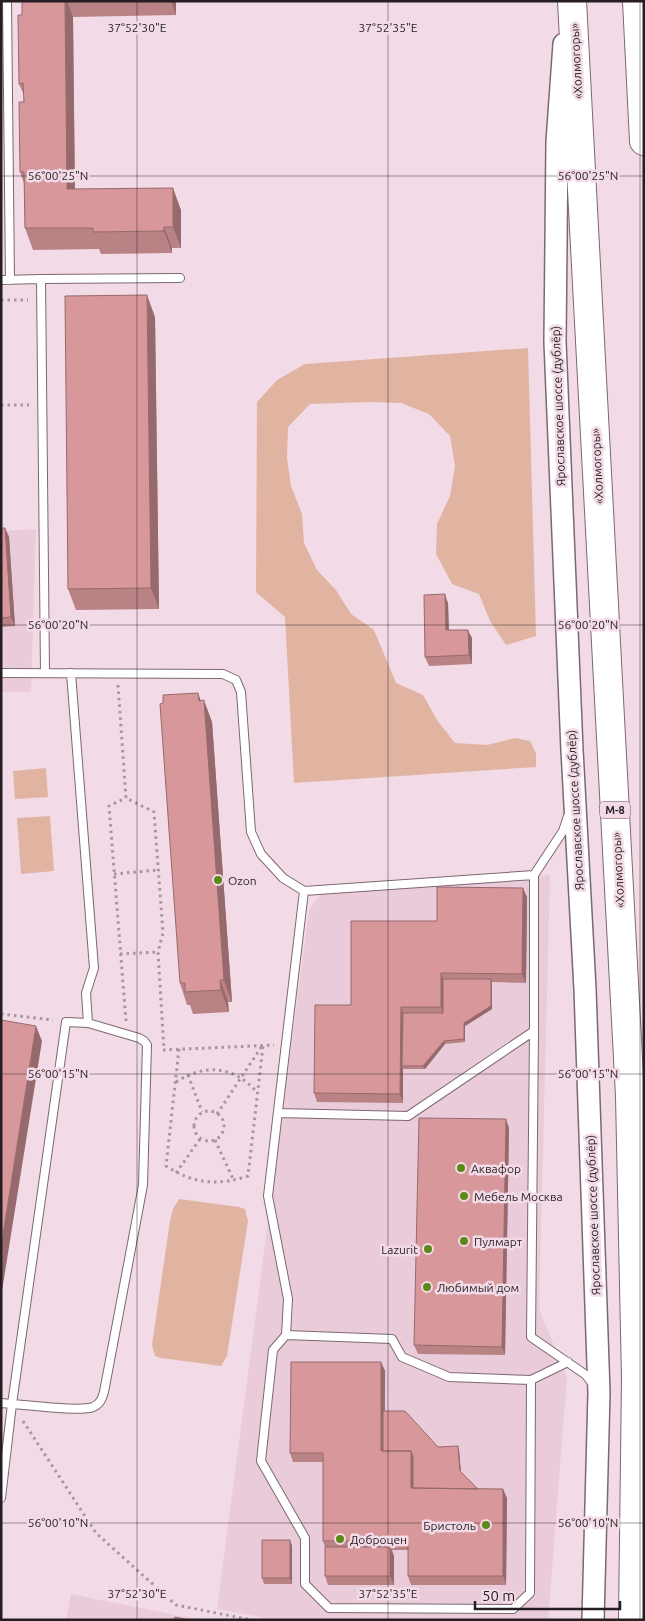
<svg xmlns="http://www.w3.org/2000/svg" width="645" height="1621" viewBox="0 0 645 1621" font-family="Ubuntu,sans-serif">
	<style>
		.built { fill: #e9cbda }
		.green { fill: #e1b4a1 }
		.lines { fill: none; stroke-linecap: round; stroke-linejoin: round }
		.lane-casing { stroke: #7c6872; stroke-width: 10 }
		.secondary-casing { stroke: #7c6872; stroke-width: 24 }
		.highway-casing { stroke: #7c6872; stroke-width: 30 }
		.path { stroke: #a7969e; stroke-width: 3; stroke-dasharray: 2.5 4; stroke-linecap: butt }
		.lane { stroke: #fff; stroke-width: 8 }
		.secondary { stroke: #fff; stroke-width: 21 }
		.highway { stroke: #fff; stroke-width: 28 }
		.wall { fill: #b98285 }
		.shaded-wall { fill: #966a6c }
		.building { fill: #d7979b; stroke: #966a6c }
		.ticks { fill: none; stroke: #261e22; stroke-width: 1; stroke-opacity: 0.45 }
		.poi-dot { fill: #5b8818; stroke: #f2dbe6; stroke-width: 2 }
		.labels { text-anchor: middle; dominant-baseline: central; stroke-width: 5; stroke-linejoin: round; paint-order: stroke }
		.shield { fill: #f2dbe6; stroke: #63575d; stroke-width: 1 }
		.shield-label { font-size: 11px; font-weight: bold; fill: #261e22 }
		.street-label { font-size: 12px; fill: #261e22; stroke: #f2dbe6 }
		.poi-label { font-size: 12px; fill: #261e22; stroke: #f2dbe6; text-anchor: start }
		.ticks-label { font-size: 12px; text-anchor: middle; fill: #261e22; stroke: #f2dbe6; stroke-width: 5; stroke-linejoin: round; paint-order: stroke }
	</style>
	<rect width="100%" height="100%" fill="#f2dbe6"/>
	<!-- built -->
	<path class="built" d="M 36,529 L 31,692 L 1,692 L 1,531 Z
		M 550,875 L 539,1309 L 567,1377 L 548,1620 L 276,1620 L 217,1609 L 309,910 L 327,885 Z
		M 71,1594 L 201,1620 L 66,1620 Z"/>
	<!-- green -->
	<path class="green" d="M 528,348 L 536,636 L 506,645 L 490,621 L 479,594 L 452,584 L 436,554 L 437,524 L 450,496 L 455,466 L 450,436 L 429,414 L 401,403 L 371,402 L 310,404 L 288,427 L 287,458 L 291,486 L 302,514 L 304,543 L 317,570 L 336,590 L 351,614 L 374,630 L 396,683 L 423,695 L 437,720 L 455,743 L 487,745 L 515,738 L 530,741 L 536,753 L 536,767 L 294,783 L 285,617 L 256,592 L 257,402 L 277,380 L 305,364 Z
		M 46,768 L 48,797 L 15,799 L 13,771 Z
		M 50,816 L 54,871 L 21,874 L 17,818 Z
		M 179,1199 L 239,1207 L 245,1209 L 248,1221 L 227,1356 L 221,1366 L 161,1358 L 155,1356 L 152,1345 L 170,1221 L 173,1209 Z"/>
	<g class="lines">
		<!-- lane casing -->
		<g class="lane-casing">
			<path id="lane" d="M 7,1 L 10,280
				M 41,279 L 180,278
				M 1,280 L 41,279 L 45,673
				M 1,673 L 223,674 L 236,680 L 241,692 L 251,832 L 261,854 L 283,878 L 304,891
				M 568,816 L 563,831 L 534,875 L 534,1031 L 531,1337 L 586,1375 L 592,1383
				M 534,875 L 304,891 L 268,1196 L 288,1299 L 286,1335 L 392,1339 L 402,1357 L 449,1377 L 531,1380 L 568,1362
				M 278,1113 L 408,1116 L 534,1031
				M 286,1335 L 273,1350 L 261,1461 L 305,1538 L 305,1584 L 329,1608 L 513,1609 L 530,1593 L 531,1380
				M 1,1403 L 12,1404 L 66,1022 L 88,1023
				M 1,1498 L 12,1404 C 29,1405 80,1412 93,1407 C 100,1404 102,1399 104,1392 L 143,1185 L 147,1045 L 144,1041 L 139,1038 L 88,1023 L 86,993 L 94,968 L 71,673"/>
		</g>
		<!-- secondary casing -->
		<g class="secondary-casing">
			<path id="secondary" d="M 564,44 L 557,142 L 555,342 L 572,750 L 585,989 L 599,1393 L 593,1620"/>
		</g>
		<!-- highway casing -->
		<g class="highway-casing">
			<path id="highway" d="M 572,1 L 630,1096 L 636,1379 L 633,1620
				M 637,1 L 644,141"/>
		</g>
		<!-- path -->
		<path class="path" d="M 1,300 L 28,300
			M 1,405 L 29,405
			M 118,685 L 126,798 L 154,812 L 163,933 L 158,952 L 164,1050
			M 114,874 L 158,870
			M 120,954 L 158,952
			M 1,1014 L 53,1020
			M 126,1021 L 109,806 L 126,798
			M 179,1049 L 166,1166 C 194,1184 217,1186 248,1176 L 263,1046
			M 163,1050 L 274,1045
			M 188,1075 L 202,1112
			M 176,1082 C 206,1063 233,1066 257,1092
			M194 1126a15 15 0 1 1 30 0a15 15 0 1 1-30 0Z
			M 217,1114 L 262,1046
			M 215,1140 L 234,1181
			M 176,1173 L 200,1139
			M 23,1421 L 96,1533 L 176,1605 L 252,1620"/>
		<!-- lane -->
		<use href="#lane" class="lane"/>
		<!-- secondary -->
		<use href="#secondary" class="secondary"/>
		<!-- highway -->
		<use href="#highway" class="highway"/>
	</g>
	<!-- wall -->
	<path class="wall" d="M 22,1 L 176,1 L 176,15 L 73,17 L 75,189 L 181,210 L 181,248 L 172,248 L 172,253 L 101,254 L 99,249 L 33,250 L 25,228 L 24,183 L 20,172 L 24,95 L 19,84 L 22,15 Z
		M 155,317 L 159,609 L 76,610 L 68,589 Z
		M 1,528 L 5,528 L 9,537 L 15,626 L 1,627 Z
		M 448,603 L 449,630 L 472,638 L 472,664 L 429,666 L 425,657 Z
		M 201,701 L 212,722 L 232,1002 L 228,1002 L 229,1012 L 193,1014 L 190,1005 L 187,1005 L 180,983 Z
		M 527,897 L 526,983 L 492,982 L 492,1009 L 465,1026 L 465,1042 L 445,1044 L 425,1069 L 403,1069 L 403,1103 L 317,1102 L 314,1093 L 351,1005 L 437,921 Z
		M 509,1128 L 505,1355 L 418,1354 L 414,1345 Z
		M 381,1362 L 385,1371 L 385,1411 L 438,1447 L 459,1450 L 461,1472 L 478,1489 L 507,1498 L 506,1585 L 411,1585 L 408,1576 L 408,1550 L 392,1550 L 394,1556 L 394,1585 L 328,1585 L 325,1576 L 325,1547 L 323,1541 L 323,1462 L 293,1462 L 290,1453 Z
		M 290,1540 L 292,1546 L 292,1584 L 264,1584 L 262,1578 Z"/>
	<!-- shaded-wall -->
	<path class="shaded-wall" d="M 65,1 L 67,1 L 73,17 L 75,211 L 67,189 Z
		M 171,1 L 176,1 L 176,15 Z
		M 173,188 L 181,210 L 181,248 L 173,227 Z
		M 164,227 L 172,248 L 172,253 L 164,231 Z
		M 147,295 L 155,317 L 159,609 L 151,588 Z
		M 5,528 L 9,537 L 15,626 L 11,617 Z
		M 445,594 L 448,603 L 449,639 L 446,630 Z
		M 468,630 L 472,638 L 472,664 L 469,655 Z
		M 198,693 L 205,712 L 204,700 L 212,722 L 232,1002 L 224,980 Z
		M 523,888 L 527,897 L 526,983 L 522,974 Z
		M 441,973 L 444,982 L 444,1016 L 441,1007 Z
		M 491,979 L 492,982 L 492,1009 L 465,1026 L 465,1042 L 464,1039 L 464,1023 Z
		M 220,980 L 228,1002 L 229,1012 L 221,990 Z
		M 401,1007 L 404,1016 L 402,1066 L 403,1069 L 403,1103 L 400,1094 Z
		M 36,1026 L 42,1041 L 1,1297 L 1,1247 Z
		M 444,1041 L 445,1044 L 425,1069 L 423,1066 Z
		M 506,1119 L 509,1128 L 505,1355 L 502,1347 Z
		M 381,1362 L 385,1371 L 384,1457 L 381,1451 Z
		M 458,1446 L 459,1450 L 461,1474 L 460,1471 Z
		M 411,1451 L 414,1460 L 413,1494 L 411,1488 Z
		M 503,1489 L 507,1498 L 506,1585 L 503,1576 Z
		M 290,1540 L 292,1546 L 292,1584 L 290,1578 Z
		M 390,1547 L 394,1556 L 394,1585 L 390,1576 Z"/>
	<!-- building -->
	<path class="building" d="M 22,1 L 65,1 L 67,189 L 173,188 L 173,227 L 164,227 L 164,231 L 93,232 L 93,228 L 25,228 L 24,172 L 20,172 L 19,102 L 24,102 L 23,83 L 19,84 L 18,15 L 22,15 Z
		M 147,295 L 151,588 L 68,589 L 65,296 Z
		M 1,528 L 5,528 L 11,617 L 1,618 Z
		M 445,594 L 446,630 L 468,630 L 469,655 L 425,657 L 424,595 Z
		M 198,693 L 199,701 L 204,700 L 224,980 L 220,980 L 221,990 L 185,992 L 185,983 L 180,983 L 160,704 L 163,703 L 163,695 Z
		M 437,887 L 523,888 L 522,974 L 441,973 L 441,1007 L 401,1007 L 400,1094 L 314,1093 L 315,1005 L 351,1005 L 351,921 L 437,921 Z
		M 443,979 L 491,979 L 491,1006 L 464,1023 L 464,1039 L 444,1041 L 423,1066 L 402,1066 L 403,1013 L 443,1013 Z
		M 1,1020 L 36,1026 L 1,1247 Z
		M 419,1118 L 506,1119 L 502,1347 L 414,1345 Z
		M 291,1362 L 381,1362 L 381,1451 L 411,1451 L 411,1488 L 503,1489 L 503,1576 L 408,1576 L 408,1541 L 323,1541 L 323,1453 L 290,1453 Z
		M 383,1411 L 405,1411 L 438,1447 L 458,1446 L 460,1471 L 478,1489 L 413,1488 L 413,1457 L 411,1451 L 383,1451 Z
		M 262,1540 L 290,1540 L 290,1578 L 262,1578 Z
		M 325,1547 L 390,1547 L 390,1576 L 325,1576 Z
		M 175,1617 L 188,1620 L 174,1620 Z"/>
	<!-- ticks -->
	<path class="ticks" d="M 137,1 L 137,1620M 388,1 L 388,1620M 640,1 L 640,1620M 1,176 L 644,176M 1,625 L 644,625M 1,1074 L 644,1074M 1,1523 L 644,1523"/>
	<!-- markers -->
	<g class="poi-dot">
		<circle cx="218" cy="880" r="5"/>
		<circle cx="461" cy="1168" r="5"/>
		<circle cx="464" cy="1196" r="5"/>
		<circle cx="464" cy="1241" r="5"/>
		<circle cx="428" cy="1249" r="5"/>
		<circle cx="427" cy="1287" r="5"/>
		<circle cx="486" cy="1525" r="5"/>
		<circle cx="340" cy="1539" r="5"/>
	</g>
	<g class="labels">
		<!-- shield labels -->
		<rect class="shield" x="600" y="801.5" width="30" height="17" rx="4"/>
		<g class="shield-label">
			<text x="615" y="810">М-8</text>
		</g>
		<!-- street labels -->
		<g class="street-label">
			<text transform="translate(576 61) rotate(-93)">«Холмогоры»</text>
			<text transform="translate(558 406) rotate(-92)">Ярославское шоссе (дублёр)</text>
			<text transform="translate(597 466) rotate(-93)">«Холмогоры»</text>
			<text transform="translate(575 810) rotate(-93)">Ярославское шоссе (дублёр)</text>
			<text transform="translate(618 870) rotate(-93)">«Холмогоры»</text>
			<text transform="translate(593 1215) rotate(-92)">Ярославское шоссе (дублёр)</text>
		</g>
		<!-- poi labels -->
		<g class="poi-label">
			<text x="228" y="880">Ozon</text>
			<text x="471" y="1168">Аквафор</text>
			<text x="474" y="1196">Мебель Москва</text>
			<text x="474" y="1241">Пулмарт</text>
			<text x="418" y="1249" text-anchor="end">Lazurit</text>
			<text x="437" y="1287">Любимый дом</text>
			<text x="476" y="1525" text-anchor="end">Бристоль</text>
			<text x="350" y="1539">Доброцен</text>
		</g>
	</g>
	<g class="ticks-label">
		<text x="137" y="32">37°52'30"E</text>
		<text x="388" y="32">37°52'35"E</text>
		<text x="58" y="180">56°00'25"N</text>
		<text x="588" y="180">56°00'25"N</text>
		<text x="58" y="629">56°00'20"N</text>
		<text x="588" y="629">56°00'20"N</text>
		<text x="58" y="1078">56°00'15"N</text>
		<text x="588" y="1078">56°00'15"N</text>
		<text x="58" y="1527">56°00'10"N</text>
		<text x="588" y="1527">56°00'10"N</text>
		<text x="137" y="1598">37°52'30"E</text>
		<text x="388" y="1598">37°52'35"E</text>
	</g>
	<!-- border -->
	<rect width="645" height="1621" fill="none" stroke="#261e22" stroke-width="5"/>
	<!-- scale -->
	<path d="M475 1601v8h145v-8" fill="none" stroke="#261e22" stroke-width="2.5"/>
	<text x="482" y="1601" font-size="15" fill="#261e22" stroke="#f2dbe6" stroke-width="4" paint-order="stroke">50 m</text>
</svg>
